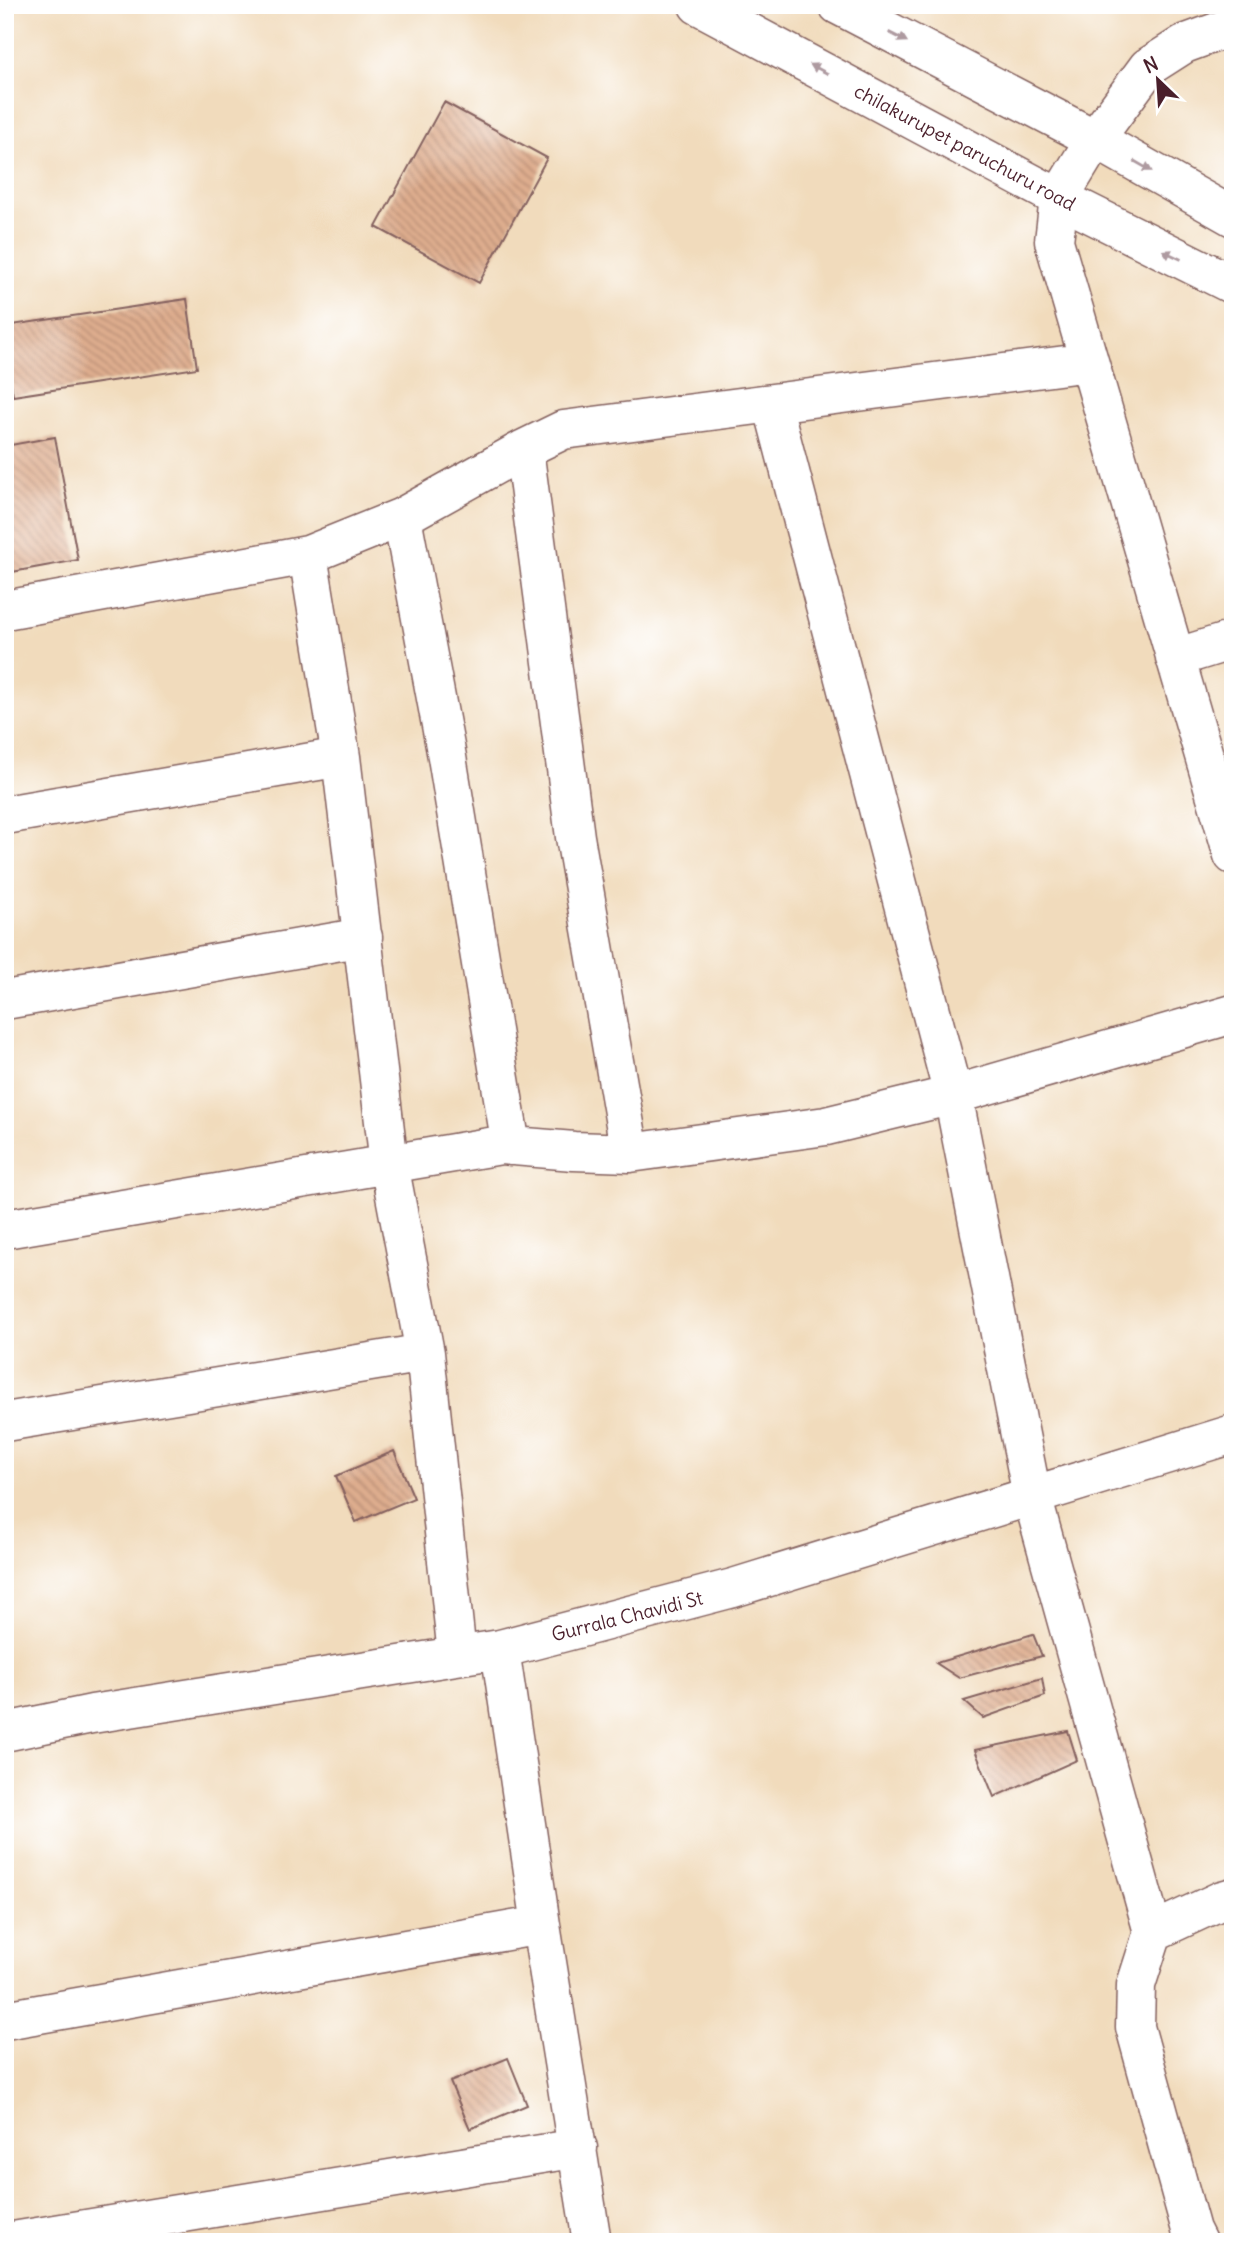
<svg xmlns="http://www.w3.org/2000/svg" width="1238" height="2247" viewBox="0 0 1238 2247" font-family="Delius,sans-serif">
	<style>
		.building { fill: url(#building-back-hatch) }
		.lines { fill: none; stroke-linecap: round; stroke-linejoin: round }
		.minor-casing { stroke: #84615e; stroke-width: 41 }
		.tertiary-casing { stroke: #84615e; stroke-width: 41 }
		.minor { stroke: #fff; stroke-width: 38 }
		.tertiary { stroke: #fff; stroke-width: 38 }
		.oneway { fill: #ae9aa0 }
		.labels { text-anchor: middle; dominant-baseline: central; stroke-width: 5; stroke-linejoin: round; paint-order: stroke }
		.street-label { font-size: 19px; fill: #4a1f2b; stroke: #fff }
	</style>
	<defs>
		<pattern id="building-back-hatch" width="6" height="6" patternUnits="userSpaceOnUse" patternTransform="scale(1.75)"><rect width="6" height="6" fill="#dead8e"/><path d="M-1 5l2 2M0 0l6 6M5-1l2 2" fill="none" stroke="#b68c74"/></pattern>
	</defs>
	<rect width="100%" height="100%" fill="#fff"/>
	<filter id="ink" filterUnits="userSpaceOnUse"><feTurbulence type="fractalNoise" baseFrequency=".0143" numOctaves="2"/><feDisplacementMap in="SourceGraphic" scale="14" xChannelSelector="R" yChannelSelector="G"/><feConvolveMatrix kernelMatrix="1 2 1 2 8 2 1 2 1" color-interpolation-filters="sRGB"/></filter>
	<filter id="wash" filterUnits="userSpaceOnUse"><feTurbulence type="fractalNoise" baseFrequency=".00686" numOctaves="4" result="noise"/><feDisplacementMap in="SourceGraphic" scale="28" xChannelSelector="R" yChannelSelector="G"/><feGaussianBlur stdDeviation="1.57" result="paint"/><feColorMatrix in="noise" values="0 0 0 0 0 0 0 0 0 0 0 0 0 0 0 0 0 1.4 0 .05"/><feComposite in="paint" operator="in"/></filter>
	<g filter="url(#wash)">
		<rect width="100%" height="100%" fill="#f1dbbc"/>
		<g id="blocks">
			<!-- building -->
			<path class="building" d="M 444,102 L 547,158 L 479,283 L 376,227 Z
				M 187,299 L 197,368 L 13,396 L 5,345 L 5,326 Z
				M 55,437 L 78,560 L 12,572 L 5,534 L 5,446 Z
				M 394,1451 L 414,1498 L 356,1522 L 336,1476 Z
				M 1033,1634 L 1042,1656 L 959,1678 L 936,1663 Z
				M 1042,1678 L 1045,1696 L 983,1718 L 964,1701 Z
				M 1068,1731 L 1077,1760 L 994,1797 L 975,1750 Z
				M 508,2058 L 527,2105 L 470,2129 L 450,2082 Z"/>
		</g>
	</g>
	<g filter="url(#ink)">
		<use href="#blocks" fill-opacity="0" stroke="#84615e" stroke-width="2"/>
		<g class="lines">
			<!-- minor casing -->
			<g class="minor-casing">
				<path id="minor" d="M 1233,26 L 1184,44 L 1148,67 L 1095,139 L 1059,198 L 1054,241 L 1233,855
					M 772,403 L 953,1095 L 1032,1496 L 1153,1932
					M 524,449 L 575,837 L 630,1153
					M 402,517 L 447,757 L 511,1146
					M 308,555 L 341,757 L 389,1164 L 425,1353 L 457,1655
					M 5,610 L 308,555 L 402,517 L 524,449 L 563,430 L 1089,362
					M 1175,658 L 1233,640
					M 5,815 L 341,757
					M 5,1000 L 363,937
					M 5,1229 L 501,1145 L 574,1151 L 630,1153 L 826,1126 L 953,1095 L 1233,1014
					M 5,1422 L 425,1353
					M 500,1649 L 541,1925
					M 5,1732 L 92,1714 L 500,1649 L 733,1588 L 1233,1434
					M 5,2020 L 541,1925 L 592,2242
					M 7,2242 L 578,2148
					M 1197,2242 L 1191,2230 L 1135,2027 L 1136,1985 L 1153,1932 L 1222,1900 L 1233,1897"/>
			</g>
			<!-- tertiary casing -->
			<g class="tertiary-casing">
				<path id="tertiary" d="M 698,5 L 1059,198 L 1233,285
					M 838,5 L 1095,139 L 1233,217"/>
			</g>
			<!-- minor -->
			<use href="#minor" class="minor"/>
			<!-- tertiary -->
			<use href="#tertiary" class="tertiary"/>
		</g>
		<!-- one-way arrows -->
		<defs><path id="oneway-solid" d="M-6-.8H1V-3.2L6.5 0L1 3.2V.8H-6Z" transform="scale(1.75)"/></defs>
		<g class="oneway">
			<use href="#oneway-solid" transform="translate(898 37) rotate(27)"/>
			<use href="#oneway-solid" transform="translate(819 69) rotate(-152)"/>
			<use href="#oneway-solid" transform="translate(1143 166) rotate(30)"/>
			<use href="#oneway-solid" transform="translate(1172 255) rotate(-154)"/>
		</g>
	</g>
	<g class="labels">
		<!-- street labels -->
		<g class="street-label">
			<text transform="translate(965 147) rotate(28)">chilakurupet paruchuru road</text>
			<text transform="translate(627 1616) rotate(-14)">Gurrala Chavidi St</text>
		</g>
	</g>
	<!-- margin -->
	<rect width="1238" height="2247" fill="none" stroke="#fff" stroke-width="28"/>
	<!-- north arrow -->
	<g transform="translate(1158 80) rotate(335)" stroke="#ffffff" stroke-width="5" paint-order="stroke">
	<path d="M0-5L12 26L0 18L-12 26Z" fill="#4a1f2b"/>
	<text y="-10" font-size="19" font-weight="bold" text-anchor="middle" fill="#4a1f2b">N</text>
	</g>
</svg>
